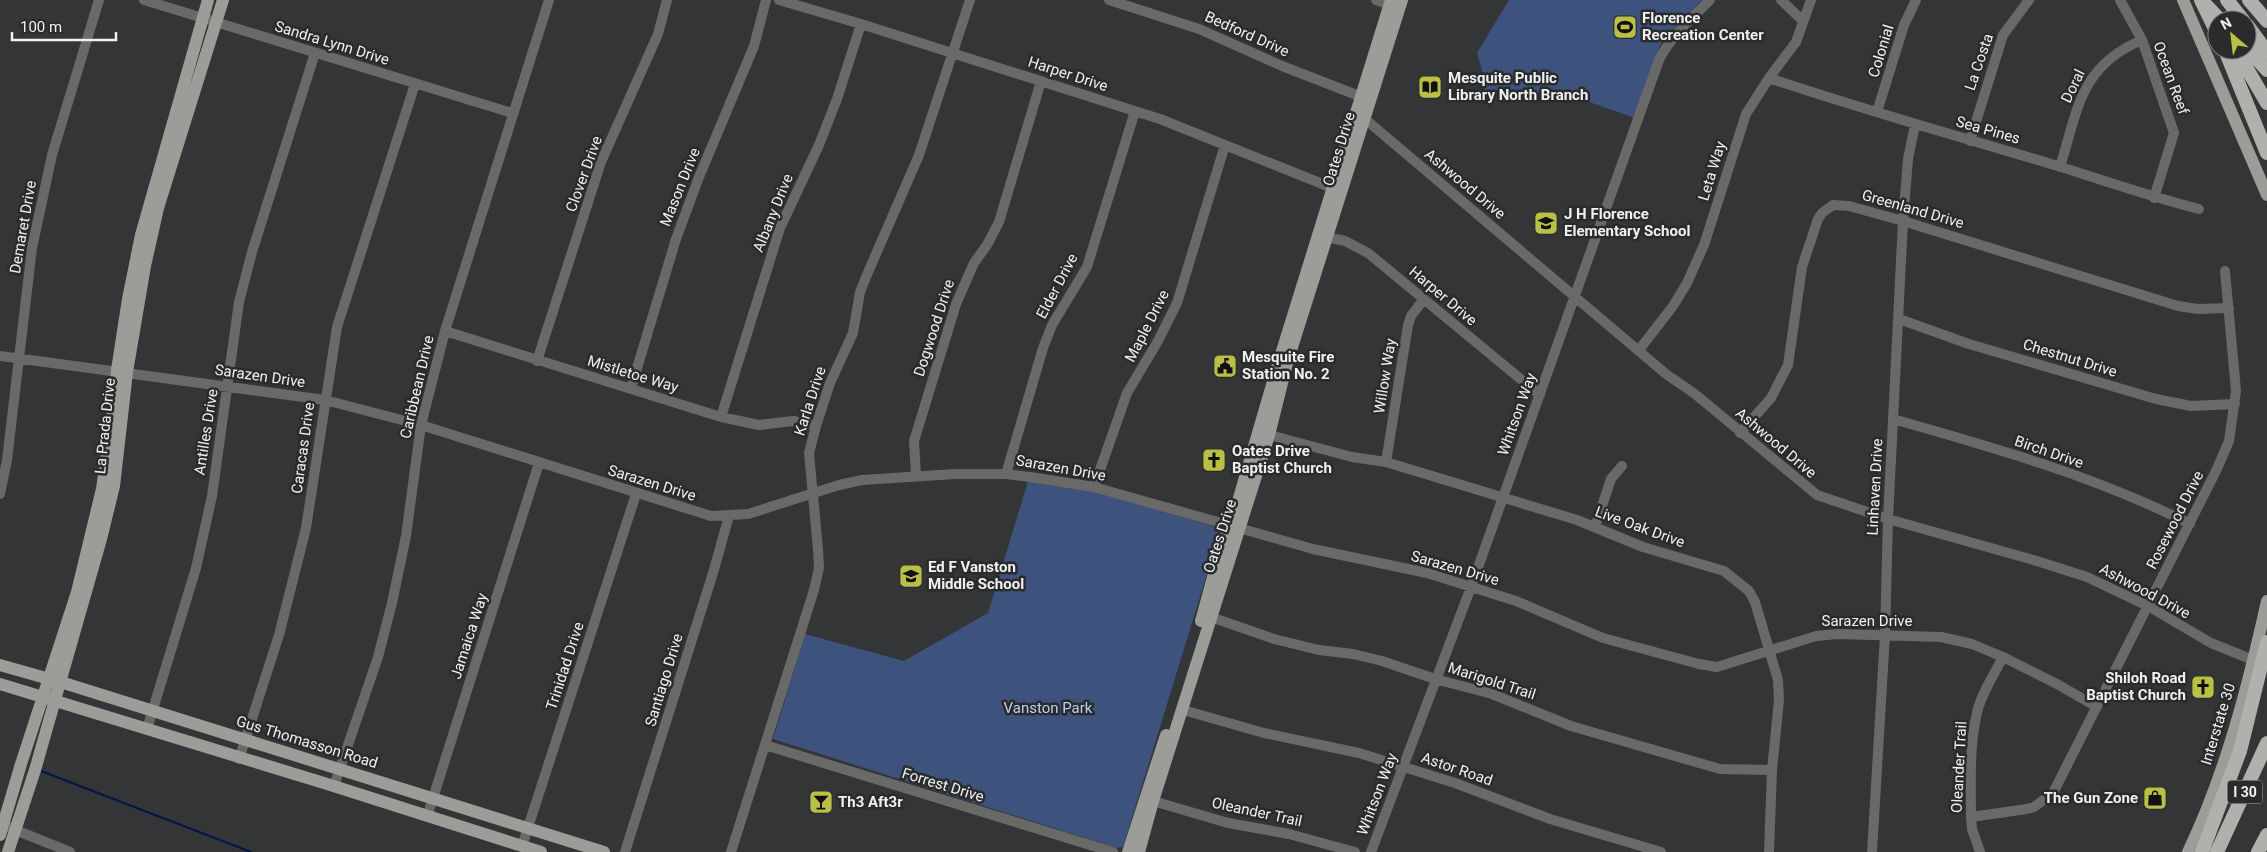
<svg xmlns="http://www.w3.org/2000/svg" width="2267" height="852" viewBox="0 0 2267 852" font-family="Roboto,sans-serif">
	<style>
		.green { fill: #3d527c }
		.lines { fill: none; stroke-linecap: round; stroke-linejoin: round }
		.stream { stroke: #021548; stroke-width: 2 }
		.minor { stroke: #696968; stroke-width: 10 }
		.major { stroke: #9c9c99; stroke-width: 12 }
		.highway { stroke: #b0b0ad; stroke-width: 14 }
		.highway-bridge { stroke: #b0b0ad; stroke-width: 14 }
		.labels { text-anchor: middle; dominant-baseline: central; stroke-width: 5; stroke-linejoin: round; paint-order: stroke }
		.shield { fill: #2a2b2d; stroke: #b4b5b7; stroke-width: 1 }
		.shield-label { font-size: 14px; font-weight: bold; fill: #eff0f2 }
		.poi-label { font-size: 15px; font-weight: bold; fill: #eff0f2; stroke: #2a2b2d; text-anchor: start }
		.street-label { font-size: 15px; fill: #eff0f2; stroke: #2a2b2d }
		.park-label { font-size: 15px; fill: #bccff1; stroke: #2a2b2d }
	</style>
	<rect width="100%" height="100%" fill="#343537"/>
	<!-- green -->
	<path class="green" d="M 1509,0 L 1702,0 L 1662,41 L 1635,118 L 1563,93 L 1484,92 L 1485,80 L 1477,53 Z
		M 1029,478 L 1108,495 L 1215,527 L 1220,532 L 1123,847 L 1117,848 L 773,739 L 805,634 L 904,661 L 988,613 Z"/>
	<g class="lines">
		<!-- stream -->
		<path class="stream" d="M 41,771 L 251,852"/>
		<!-- minor -->
		<path class="minor" d="M 144,0 L 512,113
			M 779,0 L 861,24 L 1160,119 L 1340,191
			M 1109,0 L 1199,29 L 1282,66 L 1367,99
			M 1376,0 L 1396,7
			M 1781,0 L 1803,21
			M 2120,0 L 2142,40 L 2174,133 L 2154,198
			M 1769,78 C 1864,110 1961,137 2058,166 C 2105,181 2151,197 2199,209
			M 1877,112 L 1904,25 L 1916,0
			M 1358,117 L 1365,119 L 1666,374 L 1695,394 L 1817,495 L 1888,519 L 2037,561 L 2087,577 L 2148,606 L 2211,643 L 2253,660
			M 1970,141 L 2003,35 L 2029,0
			M 2060,167 C 2078,109 2080,66 2142,40
			M 1321,236 L 1345,241 L 1368,253 L 1540,395
			M 1899,319 L 1969,344 L 2156,399 L 2191,406 L 2235,404
			M 445,331 L 721,417 L 759,425 L 793,421 L 816,426
			M 1639,350 L 1673,306 L 1687,283 L 1704,245 L 1746,114 L 1769,78 L 1796,42 L 1811,0
			M 0,356 L 325,400 L 421,425 L 711,516 L 748,514 L 839,485 L 862,480 L 955,474 L 1006,474 L 1030,477 L 1094,487 L 1313,549 L 1427,573 L 1516,601 L 1603,638 L 1699,664 L 1717,667 L 1816,636 L 1838,634 L 1941,637 L 1972,644 L 2003,657 L 2057,684 L 2097,707
			M 537,361 L 601,162 L 658,34 L 667,0
			M 631,388 L 676,239 L 699,177 L 754,46 L 766,0
			M 721,417 L 780,228 L 819,145 L 837,99 L 861,24
			M 1893,419 C 1992,447 2098,477 2190,524
			M 1262,433 L 1352,457 L 1386,462 L 1577,520 L 1643,547 L 1724,571 L 1749,591 L 1755,602 L 1778,680 L 1779,700 L 1772,770 L 1769,852
			M 1740,433 L 1771,398 L 1788,365 L 1802,267 L 1818,219 L 1822,213 L 1833,205 L 1849,206 L 1903,221 L 2178,306 L 2198,309 L 2229,308
			M 1386,462 L 1408,325 L 1411,316 L 1424,299
			M 1006,474 L 1043,348 L 1052,325 L 1087,267 L 1135,111
			M 916,476 L 914,441 L 956,304 L 974,263 L 987,245 L 999,222 L 1041,81
			M 1094,487 L 1127,393 L 1158,341 L 1177,303 L 1225,145
			M 0,494 L 7,460 L 32,248 L 52,155 L 99,0
			M 1595,527 L 1611,479 L 1622,466
			M 1205,615 L 1274,639 L 1319,650 L 1353,654 L 1382,661 L 1435,679 L 1492,694 L 1571,726 L 1720,769 L 1772,770
			M 1183,710 L 1264,733 L 1359,753 L 1455,783 L 1550,819 L 1661,852
			M 147,729 L 196,568 L 212,496 L 239,302 L 252,252 L 315,53
			M 765,745 L 1113,852
			M 239,759 L 279,635 L 306,528 L 337,327 L 415,84
			M 334,786 L 378,657 L 392,603 L 406,536 L 421,425 L 445,331 L 549,0
			M 1153,801 L 1228,823 L 1289,834 L 1355,852
			M 427,817 L 539,463
			M 1971,817 L 2027,809 L 2034,807 L 2053,793 L 2216,471 L 2229,441 L 2236,391 L 2225,271
			M 8,827 L 70,852
			M 522,846 L 636,494
			M 625,852 L 713,573 L 729,516
			M 731,852 L 814,590 L 819,568 L 818,549 L 809,453 L 816,426 L 830,383 L 853,333 L 860,292 L 866,277 L 919,155 L 970,0
			M 1371,852 L 1471,587 L 1659,60 C 1671,36 1691,19 1710,0
			M 1872,852 L 1885,635 L 1888,519 L 1903,221 L 1908,159 L 1915,125
			M 1980,852 L 1972,829 L 1971,817 C 1971,783 1969,746 1977,713 C 1981,694 1994,675 2003,657"/>
		<!-- major -->
		<path class="major" d="M 2183,0 L 2267,195
			M 1201,621 L 1221,548 L 1239,498 L 1279,361 L 1391,0
			M 0,665 L 67,684 L 604,852
			M 0,684 L 324,783 L 541,852
			M 0,835 L 21,764 L 77,592 L 102,489 L 116,389 L 117,370 L 128,299 L 141,235 L 208,0
			M 8,852 L 35,770 L 101,539 L 114,486 L 127,372 L 145,266 L 158,208 L 223,0
			M 1128,852 L 1166,735
			M 1139,852 L 1153,801 L 1269,435 L 1287,363 L 1402,0
			M 2188,852 C 2226,773 2248,686 2267,601"/>
		<!-- highway -->
		<path class="highway" d="M 2227,0 L 2243,20
			M 2249,0 L 2267,21
			M 2205,4 L 2220,20
			M 2247,25 L 2267,52
			M 2247,48 L 2267,70
			M 2225,50 L 2267,153
			M 2236,50 L 2267,103
			M 2202,852 L 2240,751 L 2267,642
			M 2217,852 L 2267,743
			M 2258,852 L 2267,835"/>
		<!-- highway-bridge -->
		<path class="highway-bridge" d="M 2201,0 L 2217,33"/>
	</g>
	<!-- icons -->
	<defs>
		<g id="stadium-square" transform="scale(1.25)"><rect x="-9" y="-9" width="18" height="18" rx="4" fill="#bac045" stroke="#2a2b2d"/><path d="M0-5a6.5 5 0 1 0 0 10a6.5 5 0 1 0 0-10ZM-3.5-1.8h7v3.6h-7Z" fill="#111"/></g>
		<g id="library-square" transform="scale(1.25)"><rect x="-9" y="-9" width="18" height="18" rx="4" fill="#bac045" stroke="#2a2b2d"/><path d="M-6-4Q-3-5.5-.7-3.5V5Q-3 3-6 4ZM6-4Q3-5.5 .7-3.5V5Q3 3 6 4Z" fill="#111"/></g>
		<g id="school-square" transform="scale(1.25)"><rect x="-9" y="-9" width="18" height="18" rx="4" fill="#bac045" stroke="#2a2b2d"/><path d="M0-5L7-2L0 1L-7-2ZM-4 1L0 2.5L4 1V4Q0 6-4 4Z" fill="#111"/></g>
		<g id="civic-square" transform="scale(1.25)"><rect x="-9" y="-9" width="18" height="18" rx="4" fill="#bac045" stroke="#2a2b2d"/><path d="M-.6-6.5H3V-4.5H.6V-3L4-1V1h2V6H-6V1h2V-1L-.6-3ZM-1.2 2.5V6h2.4V2.5Z" fill="#111"/></g>
		<g id="church-square" transform="scale(1.25)"><rect x="-9" y="-9" width="18" height="18" rx="4" fill="#bac045" stroke="#2a2b2d"/><path d="M-1.2-6h2.4v3.5h3.3v2.4h-3.3V6h-2.4V-.1h-3.3v-2.4h3.3Z" fill="#111"/></g>
		<g id="shop-square" transform="scale(1.25)"><rect x="-9" y="-9" width="18" height="18" rx="4" fill="#bac045" stroke="#2a2b2d"/><path d="M-5-2.5h2.3a2.7 3.5 0 0 1 5.4 0H5L5.5 6h-11ZM-1.5-2.5h3a1.5 2.3 0 0 0-3 0Z" fill="#111"/></g>
		<g id="bar-square" transform="scale(1.25)"><rect x="-9" y="-9" width="18" height="18" rx="4" fill="#bac045" stroke="#2a2b2d"/><path d="M-6-5H6L.8 .8V4.5H3.5V6h-7V4.5H-.8V.8Z" fill="#111"/></g>
	</defs>
	<g fill-rule="evenodd">
		<use href="#stadium-square" x="1625" y="27"/>
		<use href="#library-square" x="1430" y="87"/>
		<use href="#school-square" x="1546" y="223"/>
		<use href="#civic-square" x="1225" y="366"/>
		<use href="#church-square" x="1214" y="460"/>
		<use href="#school-square" x="911" y="576"/>
		<use href="#church-square" x="2203" y="687"/>
		<use href="#shop-square" x="2155" y="798"/>
		<use href="#bar-square" x="821" y="802"/>
	</g>
	<g class="labels">
		<!-- shield labels -->
		<rect class="shield" x="2227.5" y="780.5" width="35" height="23" rx="4"/>
		<g class="shield-label">
			<text x="2245" y="792">I 30</text>
		</g>
		<!-- poi labels -->
		<g class="poi-label">
			<text x="1642" y="18">Florence<tspan x="1642" dy="17">Recreation Center</tspan></text>
			<text x="1448" y="78">Mesquite Public<tspan x="1448" dy="17">Library North Branch</tspan></text>
			<text x="1564" y="214">J H Florence<tspan x="1564" dy="17">Elementary School</tspan></text>
			<text x="1242" y="357">Mesquite Fire<tspan x="1242" dy="17">Station No. 2</tspan></text>
			<text x="1232" y="451">Oates Drive<tspan x="1232" dy="17">Baptist Church</tspan></text>
			<text x="928" y="567">Ed F Vanston<tspan x="928" dy="17">Middle School</tspan></text>
			<text x="2186" y="678" text-anchor="end">Shiloh Road<tspan x="2186" dy="17">Baptist Church</tspan></text>
			<text x="2138" y="798" text-anchor="end">The Gun Zone</text>
			<text x="838" y="802">Th3 Aft3r</text>
		</g>
		<!-- street labels -->
		<g class="street-label">
			<text transform="translate(1247 34) rotate(24)">Bedford Drive</text>
			<text transform="translate(332 43) rotate(17)">Sandra Lynn Drive</text>
			<text transform="translate(1881 51) rotate(-73)">Colonial</text>
			<text transform="translate(1979 62) rotate(-71)">La Costa</text>
			<text transform="translate(1068 74) rotate(18)">Harper Drive</text>
			<text transform="translate(2171 78) rotate(70)">Ocean Reef</text>
			<text transform="translate(2073 86) rotate(-64)">Doral</text>
			<text transform="translate(1988 130) rotate(16)">Sea Pines</text>
			<text transform="translate(1339 149) rotate(-73)">Oates Drive</text>
			<text transform="translate(1712 171) rotate(-73)">Leta Way</text>
			<text transform="translate(584 174) rotate(-70)">Clover Drive</text>
			<text transform="translate(1465 184) rotate(40)">Ashwood Drive</text>
			<text transform="translate(680 187) rotate(-68)">Mason Drive</text>
			<text transform="translate(1913 209) rotate(16)">Greenland Drive</text>
			<text transform="translate(773 213) rotate(-68)">Albany Drive</text>
			<text transform="translate(23 227) rotate(-80)">Demaret Drive</text>
			<text transform="translate(1057 286) rotate(-62)">Elder Drive</text>
			<text transform="translate(1443 296) rotate(40)">Harper Drive</text>
			<text transform="translate(1147 326) rotate(-63)">Maple Drive</text>
			<text transform="translate(934 328) rotate(-72)">Dogwood Drive</text>
			<text transform="translate(2070 358) rotate(17)">Chestnut Drive</text>
			<text transform="translate(633 374) rotate(17)">Mistletoe Way</text>
			<text transform="translate(260 376) rotate(8)">Sarazen Drive</text>
			<text transform="translate(1385 376) rotate(-81)">Willow Way</text>
			<text transform="translate(417 387) rotate(-77)">Caribbean Drive</text>
			<text transform="translate(810 401) rotate(-72)">Karla Drive</text>
			<text transform="translate(1517 414) rotate(-70)">Whitson Way</text>
			<text transform="translate(105 426) rotate(-84)">La Prada Drive</text>
			<text transform="translate(206 432) rotate(-81)">Antilles Drive</text>
			<text transform="translate(1776 443) rotate(40)">Ashwood Drive</text>
			<text transform="translate(303 448) rotate(-82)">Caracas Drive</text>
			<text transform="translate(2049 452) rotate(19)">Birch Drive</text>
			<text transform="translate(1061 468) rotate(10)">Sarazen Drive</text>
			<text transform="translate(652 483) rotate(17)">Sarazen Drive</text>
			<text transform="translate(1875 487) rotate(-87)">Linhaven Drive</text>
			<text transform="translate(2175 520) rotate(-63)">Rosewood Drive</text>
			<text transform="translate(1640 527) rotate(20)">Live Oak Drive</text>
			<text transform="translate(1220 536) rotate(-72)">Oates Drive</text>
			<text transform="translate(1455 568) rotate(16)">Sarazen Drive</text>
			<text transform="translate(2145 591) rotate(28)">Ashwood Drive</text>
			<text x="1867" y="621">Sarazen Drive</text>
			<text transform="translate(469 636) rotate(-72)">Jamaica Way</text>
			<text transform="translate(565 666) rotate(-72)">Trinidad Drive</text>
			<text transform="translate(664 680) rotate(-73)">Santiago Drive</text>
			<text transform="translate(1492 681) rotate(18)">Marigold Trail</text>
			<text transform="translate(2218 724) rotate(-73)">Interstate 30</text>
			<text transform="translate(307 742) rotate(17)">Gus Thomasson Road</text>
			<text transform="translate(1959 767) rotate(-87)">Oleander Trail</text>
			<text transform="translate(1457 769) rotate(19)">Astor Road</text>
			<text transform="translate(943 785) rotate(17)">Forrest Drive</text>
			<text transform="translate(1377 794) rotate(-69)">Whitson Way</text>
			<text transform="translate(1257 812) rotate(12)">Oleander Trail</text>
		</g>
		<!-- park labels -->
		<g class="park-label">
			<text x="1048" y="708">Vanston Park</text>
		</g>
	</g>
	<!-- north arrow -->
	<g transform="translate(2232 35) rotate(332)"><circle r="24" fill="#2a2b2d" stroke="#797a7c"/>
	<path d="M0-4L9 19L0 12L-9 19Z" fill="#bac045"/>
	<text y="-8" font-size="14" font-weight="bold" text-anchor="middle" fill="#eff0f2">N</text>
	</g>
	<!-- scale -->
	<path d="M12 32v8h104v-8" fill="none" stroke="#eff0f2" stroke-width="2.5"/>
	<text x="20" y="32" font-size="15" fill="#eff0f2" stroke="#2a2b2d" stroke-width="4" paint-order="stroke">100 m</text>
</svg>
